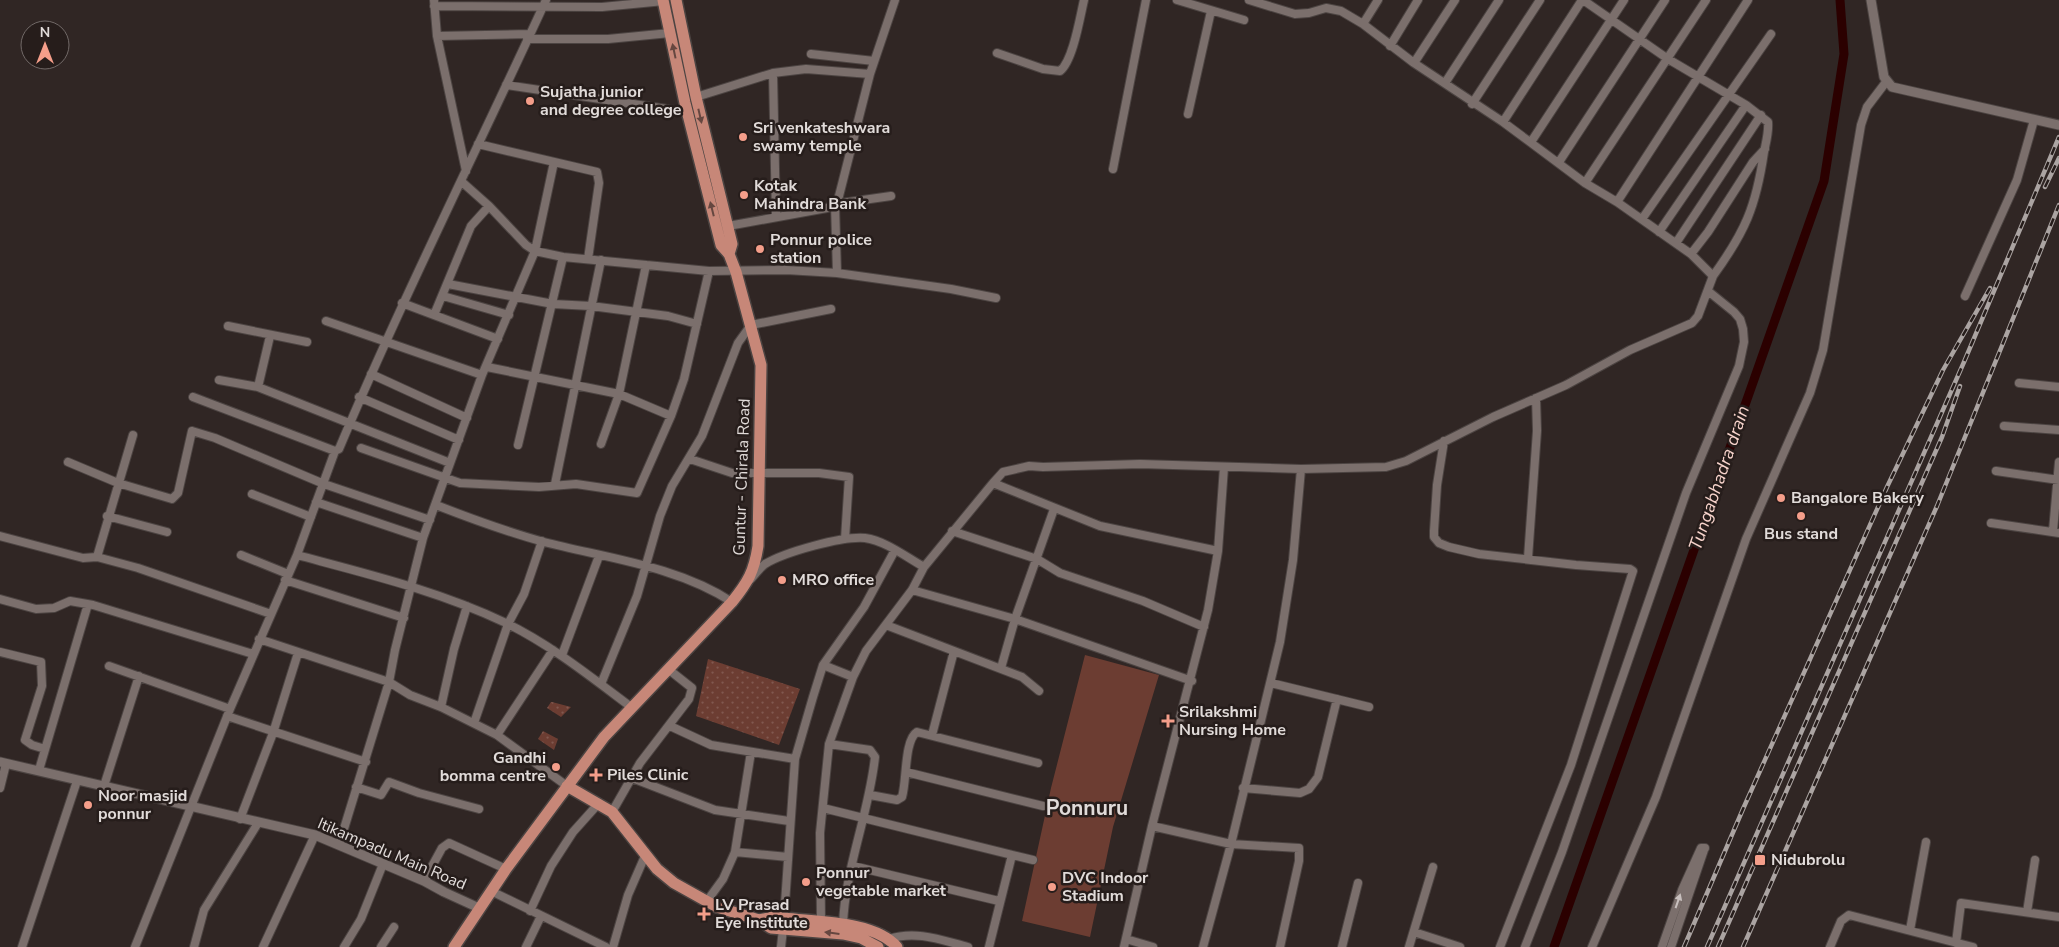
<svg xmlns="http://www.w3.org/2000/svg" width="2059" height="947" viewBox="0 0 2059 947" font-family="'Nunito Sans',sans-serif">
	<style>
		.grass { fill: #6c3d32 }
		.park { fill: url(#park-dots) }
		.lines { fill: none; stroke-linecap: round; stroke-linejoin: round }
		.canal { stroke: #2b0000; stroke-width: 9 }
		.minor-casing { stroke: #4c4442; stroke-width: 10 }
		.tertiary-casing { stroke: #4c4442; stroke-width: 11 }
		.primary-casing { stroke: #4c4442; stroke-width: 14 }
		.minor { stroke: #7b6f6c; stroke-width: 8 }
		.tertiary { stroke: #7b6f6c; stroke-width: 9 }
		.primary { stroke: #c78778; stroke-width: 11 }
		.rail-casing { stroke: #aba4a2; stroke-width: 4.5 }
		.rail { stroke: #261d1b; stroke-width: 2.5; stroke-dasharray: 8; stroke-linecap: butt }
		.oneway { fill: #664740 }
		.oneway2 { fill: #c8c0be }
		.poi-dot { fill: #f49e8a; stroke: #261d1b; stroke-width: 2 }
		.labels { text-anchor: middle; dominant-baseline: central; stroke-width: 5; stroke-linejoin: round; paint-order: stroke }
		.poi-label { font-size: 16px; font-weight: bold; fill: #e1dbd9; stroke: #261d1b; text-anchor: start }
		.street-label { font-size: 16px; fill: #e1dbd9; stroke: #261d1b }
		.water-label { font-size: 18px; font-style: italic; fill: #f8d4cc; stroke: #261d1b }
		.district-label { font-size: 21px; font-weight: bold; fill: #e1dbd9; stroke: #261d1b }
	</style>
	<defs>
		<pattern id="park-dots" width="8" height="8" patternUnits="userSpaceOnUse" patternTransform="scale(1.25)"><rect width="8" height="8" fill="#6c3d32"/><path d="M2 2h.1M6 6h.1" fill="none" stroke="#81584f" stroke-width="1.8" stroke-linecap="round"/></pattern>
	</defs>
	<rect width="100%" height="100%" fill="#302624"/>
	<!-- grass -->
	<path class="grass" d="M 1085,655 L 1159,675 L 1113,827 L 1090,937 L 1022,921 L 1051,788 Z"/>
	<!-- park -->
	<path class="park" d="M 708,659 L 800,689 L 779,745 L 696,716 Z
		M 551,702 L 552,702 L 571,707 L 561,717 L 547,708 Z
		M 543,731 L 558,739 L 554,750 L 538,739 Z"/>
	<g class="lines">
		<!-- canal -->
		<path class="canal" d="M 1554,947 L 1824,181 L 1844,54 L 1840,0"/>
		<!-- minor casing -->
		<g class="minor-casing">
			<path id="minor" d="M 434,0 L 437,36 L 466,171
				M 1177,0 L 1244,20
				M 1583,0 L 1668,59 L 1746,105 L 1768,122 C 1769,132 1766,142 1764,152 C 1756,207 1745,232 1713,276
				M 434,6 L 602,7 L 664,1
				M 1363,24 L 1378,0
				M 437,36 L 529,34
				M 527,39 L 608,39 L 670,33
				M 1390,46 L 1418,0
				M 997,53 L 1043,69 L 1060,71 C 1073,61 1080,17 1084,0
				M 811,54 L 874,61
				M 1414,63 L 1455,0
				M 773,73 L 776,216
				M 1445,83 L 1499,0
				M 506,85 L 687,112
				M 696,97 L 773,73 L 806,69 L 870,74
				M 1472,104 L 1540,0
				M 1188,114 L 1211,11
				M 1503,122 L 1582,0
				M 1531,142 L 1624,0
				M 478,144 L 597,172 L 599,183 L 588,259
				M 1559,162 L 1665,0
				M 1113,169 L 1146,0
				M 462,182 L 489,206 L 526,245 L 535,251 L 563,257 L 709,271 L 786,270 L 837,273 L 951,289 L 996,298
				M 1585,183 L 1706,0
				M 1617,202 L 1748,0
				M 1642,219 L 1771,34
				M 728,226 L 827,208 L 835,204 L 839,196 L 870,74 L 895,0
				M 1659,232 L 1746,105
				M 1676,243 L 1761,115
				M 1691,254 L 1708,232 L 1753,162 L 1765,149
				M 837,273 L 835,204 L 891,196
				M 448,284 L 553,304 L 591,306 L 668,316 L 697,324
				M 443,296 L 509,315
				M 1965,296 L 2017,180 L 2034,120
				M 402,303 L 498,339
				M 434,315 L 471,226 L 489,206
				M 326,321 L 482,375
				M 228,326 L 307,342
				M 487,367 L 619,394 L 671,416
				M 371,374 L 467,418
				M 219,380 L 258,387 L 450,463
				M 2019,383 L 2059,387
				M 258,387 L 270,336
				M 193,397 L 335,451
				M 359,397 L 459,440
				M 2004,426 L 2059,430
				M 1444,441 L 1437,485 L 1434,531 L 1434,537 L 1439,543 L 1449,547 L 1479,554 L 1576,565 L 1630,569 L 1633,571 L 1571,765 L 1500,947
				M 601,444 L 619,394 L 646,265
				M 518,445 L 563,257
				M 361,448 L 460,483 L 539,487 L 576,484 L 637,493 L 671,416 L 684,379 L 709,271
				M 690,459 L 732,473 L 819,473 L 849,477 L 845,539
				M 68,462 L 118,483 L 172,499 L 178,493 L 192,431 L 215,438 L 324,484 L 430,520
				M 1996,471 L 2059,480
				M 993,483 L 1100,526 L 1218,551
				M 555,484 L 601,260
				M 252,494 L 311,517
				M 316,502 L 423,538
				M 436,505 C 472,519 507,532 544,542 C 606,558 677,566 732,602
				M 107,516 L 167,532
				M 1991,523 L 2059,533
				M 952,531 L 1037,559 L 1060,573 L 1143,601 L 1204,627
				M 2053,531 L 2059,462
				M 0,536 L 83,558 L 97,557 L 138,568 L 271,614
				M 241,555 L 288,574
				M 297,555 C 368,574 439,591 506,623 C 551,645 591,677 631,707
				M 97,557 L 133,435
				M 1528,558 L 1537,431 L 1536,398
				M 751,579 C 755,574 760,568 765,564 C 785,552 842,536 865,538 C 886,541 906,557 924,567
				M 285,580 L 404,618
				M 912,590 L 1015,619 L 1192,681
				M 0,599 L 36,609 L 54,608 L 70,601 L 93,605 L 253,654
				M 886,625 L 1022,677 L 1039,691
				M 259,639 L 389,682 L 410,695 L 441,707 L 497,735 L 567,786
				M 0,652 L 41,662 L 42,686 L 25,740 L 32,745 L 45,749
				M 562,655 L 599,556
				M 823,665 L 853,677
				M 109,666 L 230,709
				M 1001,668 L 1015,619 L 1054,509
				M 1271,683 L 1369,707
				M 601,684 L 637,596 L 660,516 L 672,486 L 702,436 L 738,343 L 751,325 L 831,309
				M 441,707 L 454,649 L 467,606
				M 227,716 L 366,762
				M 474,723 L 508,624 L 524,594 L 542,541
				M 670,726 L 711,745 L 795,759
				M 497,735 L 553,650
				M 932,735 L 954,651
				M 829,744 L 870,750 L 875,757 C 869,814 845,868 843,925
				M 39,770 L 88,604
				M 906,772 L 1043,806
				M 632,778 L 715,810 L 789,821
				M 104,786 L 139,676
				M 356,787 L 381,795 L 389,782 L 419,793 L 479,809
				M 0,788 L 6,764
				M 1243,788 L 1300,793 L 1309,789 L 1318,777 L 1337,699
				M 870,795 L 897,800 L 902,797 C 907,781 904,740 917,732 L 1038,763
				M 823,808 L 1033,860
				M 612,812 L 640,763 L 689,699 L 692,688 L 668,669
				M 240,819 L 273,733 L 298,653
				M 1152,826 L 1231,844 L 1299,848 L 1299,861 L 1280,947
				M 339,845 L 389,682 L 395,650 L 423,538 L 482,375 L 535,251 L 554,162
				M 735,852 L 788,857
				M 853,866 L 999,901
				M 424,881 L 442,848 L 449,843 L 506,869
				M 493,892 L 606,947
				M 707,901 L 723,879 L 735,852 L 751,752
				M 530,911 L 551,866 L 573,832 L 599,803
				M 2027,912 L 2035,860
				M 784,918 L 795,759 L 813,697 L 823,665 L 864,607 L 895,550
				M 821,922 L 820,833 L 829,744 L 853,677 L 866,651 L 912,590 L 924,567 L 993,483 L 1003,472 L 1029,466 L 1043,467 L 1140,464 L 1301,469 L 1386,467 L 1406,461 L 1493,417 L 1566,385 L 1630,350 L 1692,323 L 1698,316 L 1713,276 L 1691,254 L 1617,202 L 1585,183 L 1503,122 L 1414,63 L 1363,24 L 1341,11 L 1326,8 L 1309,13 L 1295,14 L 1249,0
				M 1910,930 L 1926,842
				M 1414,932 L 1460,947
				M 889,939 C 916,930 941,940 968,947
				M 1126,939 L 1153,947
				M 1956,943 L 1961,903 L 2059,917
				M 22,947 L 77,781
				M 135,947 L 230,709 L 297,555 L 335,451 L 339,449 C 403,297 477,150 546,0
				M 194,947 L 204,910 L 258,823
				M 263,947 L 315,835
				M 344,947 L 361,919 L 383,864
				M 381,947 L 394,927
				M 526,947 L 541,916
				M 613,947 L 628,895 L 645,856
				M 781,947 L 783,929
				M 989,947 L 1012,855
				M 1124,947 L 1152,826 L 1208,610 L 1218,551 L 1224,467
				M 1203,947 L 1231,844 L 1280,642 L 1293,560 L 1301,469
				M 1342,947 L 1358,883
				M 1409,947 L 1433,867
				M 1525,947 L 1562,852 L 1686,493 L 1739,366 L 1744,342 L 1743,329 L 1740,319 L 1734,312 L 1708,291
				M 1592,947 L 1656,797 L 1746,539 L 1810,393 L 1823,350 L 1861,125 L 1867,107 L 1886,82
				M 1662,947 L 1682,890 L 1701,848 L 1705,848
				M 1671,947 L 1704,850
				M 1830,947 L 1841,921 L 1849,915 L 1973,947"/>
		</g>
		<!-- tertiary casing -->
		<g class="tertiary-casing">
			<path id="tertiary" d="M 1871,0 L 1884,77 L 1892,87 L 2059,125
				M 0,762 L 315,835 L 424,881 L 444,892 L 479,908"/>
		</g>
		<!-- primary casing -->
		<g class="primary-casing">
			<path id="primary" d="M 676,0 L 696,97 L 732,244 L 729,254
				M 567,786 L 612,812 L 657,869 L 674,883 L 717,907 L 759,920 L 771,928 L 843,934 L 861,938 L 878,947
				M 759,920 L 773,917 L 784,918 C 816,922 875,921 897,947
				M 454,947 L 506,869 L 604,737 L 732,602 C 748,582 754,572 758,546 L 761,365 L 736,272 L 729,254 L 721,245 L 685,103 L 663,0"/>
		</g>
		<!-- minor -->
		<use href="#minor" class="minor"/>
		<!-- tertiary -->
		<use href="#tertiary" class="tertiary"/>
		<!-- primary -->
		<use href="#primary" class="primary"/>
		<!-- rail casing -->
		<g class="rail-casing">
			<path id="rail" d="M 2045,187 L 2059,158
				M 1684,947 L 1743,809 L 1887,487 L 1943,370 L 1990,288
				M 1707,947 L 1964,362 L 2059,137
				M 1718,947 L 1942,437 L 1960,386
				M 1743,947 L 1937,506 L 2059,205"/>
		</g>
		<!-- rail -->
		<use href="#rail" class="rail"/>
	</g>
	<!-- one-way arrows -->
	<defs><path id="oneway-solid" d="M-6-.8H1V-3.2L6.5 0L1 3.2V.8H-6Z" transform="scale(1.25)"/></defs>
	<g class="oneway">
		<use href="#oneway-solid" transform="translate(674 51) rotate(-102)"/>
		<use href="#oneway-solid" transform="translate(700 116) rotate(77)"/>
		<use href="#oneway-solid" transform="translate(712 209) rotate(-104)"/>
		<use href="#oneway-solid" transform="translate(832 933) rotate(-173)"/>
	</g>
	<use class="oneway2" href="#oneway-solid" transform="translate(1678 901) rotate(-71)"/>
	<!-- markers -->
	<g class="poi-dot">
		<circle cx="530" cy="101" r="5"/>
		<circle cx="743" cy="137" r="5"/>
		<circle cx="744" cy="195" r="5"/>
		<circle cx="760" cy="249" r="5"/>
		<circle cx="1781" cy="498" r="5"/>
		<circle cx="1801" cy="516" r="5"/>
		<circle cx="782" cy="580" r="5"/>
		<path d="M1165.5 713.5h5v5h5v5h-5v5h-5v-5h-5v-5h5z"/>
		<circle cx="556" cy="767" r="5"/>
		<path d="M593.5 767.5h5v5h5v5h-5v5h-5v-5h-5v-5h5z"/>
		<circle cx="88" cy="805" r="5"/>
		<rect x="1754" y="854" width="12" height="12" rx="2.5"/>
		<circle cx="806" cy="882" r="5"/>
		<circle cx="1052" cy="887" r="5"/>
		<path d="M701.5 906.5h5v5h5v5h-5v5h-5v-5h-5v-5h5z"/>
	</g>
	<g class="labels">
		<!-- poi labels -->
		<g class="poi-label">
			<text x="540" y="92">Sujatha junior<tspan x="540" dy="18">and degree college</tspan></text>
			<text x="753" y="128">Sri venkateshwara<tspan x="753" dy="18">swamy temple</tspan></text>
			<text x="754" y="186">Kotak<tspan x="754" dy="18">Mahindra Bank</tspan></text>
			<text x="770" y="240">Ponnur police<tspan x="770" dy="18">station</tspan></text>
			<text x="1791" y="498">Bangalore Bakery</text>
			<text x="1801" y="534" text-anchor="middle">Bus stand</text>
			<text x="792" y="580">MRO office</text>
			<text x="1179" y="712">Srilakshmi<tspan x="1179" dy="18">Nursing Home</tspan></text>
			<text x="546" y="758" text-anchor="end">Gandhi<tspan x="546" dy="18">bomma centre</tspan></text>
			<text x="607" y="775">Piles Clinic</text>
			<text x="98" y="796">Noor masjid<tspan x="98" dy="18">ponnur</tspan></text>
			<text x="1771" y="860">Nidubrolu</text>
			<text x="816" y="873">Ponnur<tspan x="816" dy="18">vegetable market</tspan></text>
			<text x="1062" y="878">DVC Indoor<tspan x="1062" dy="18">Stadium</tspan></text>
			<text x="715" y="905">LV Prasad<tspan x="715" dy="18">Eye Institute</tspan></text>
		</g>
		<!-- street labels -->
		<g class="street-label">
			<text transform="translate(742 477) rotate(-88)">Guntur - Chirala Road</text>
			<text transform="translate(392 854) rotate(23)">Itikampadu Main Road</text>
		</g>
		<!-- water labels -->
		<g class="water-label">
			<text transform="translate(1719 478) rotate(-71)">Tungabhadra drain</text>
		</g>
		<!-- district labels -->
		<g class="district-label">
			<text x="1087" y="808">Ponnuru</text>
		</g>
	</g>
	<!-- north arrow -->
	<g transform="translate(45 45)"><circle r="24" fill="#261d1b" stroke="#716967"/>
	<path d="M0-4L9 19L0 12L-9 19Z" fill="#f49e8a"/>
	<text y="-8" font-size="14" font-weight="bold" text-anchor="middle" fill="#e1dbd9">N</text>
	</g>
</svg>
